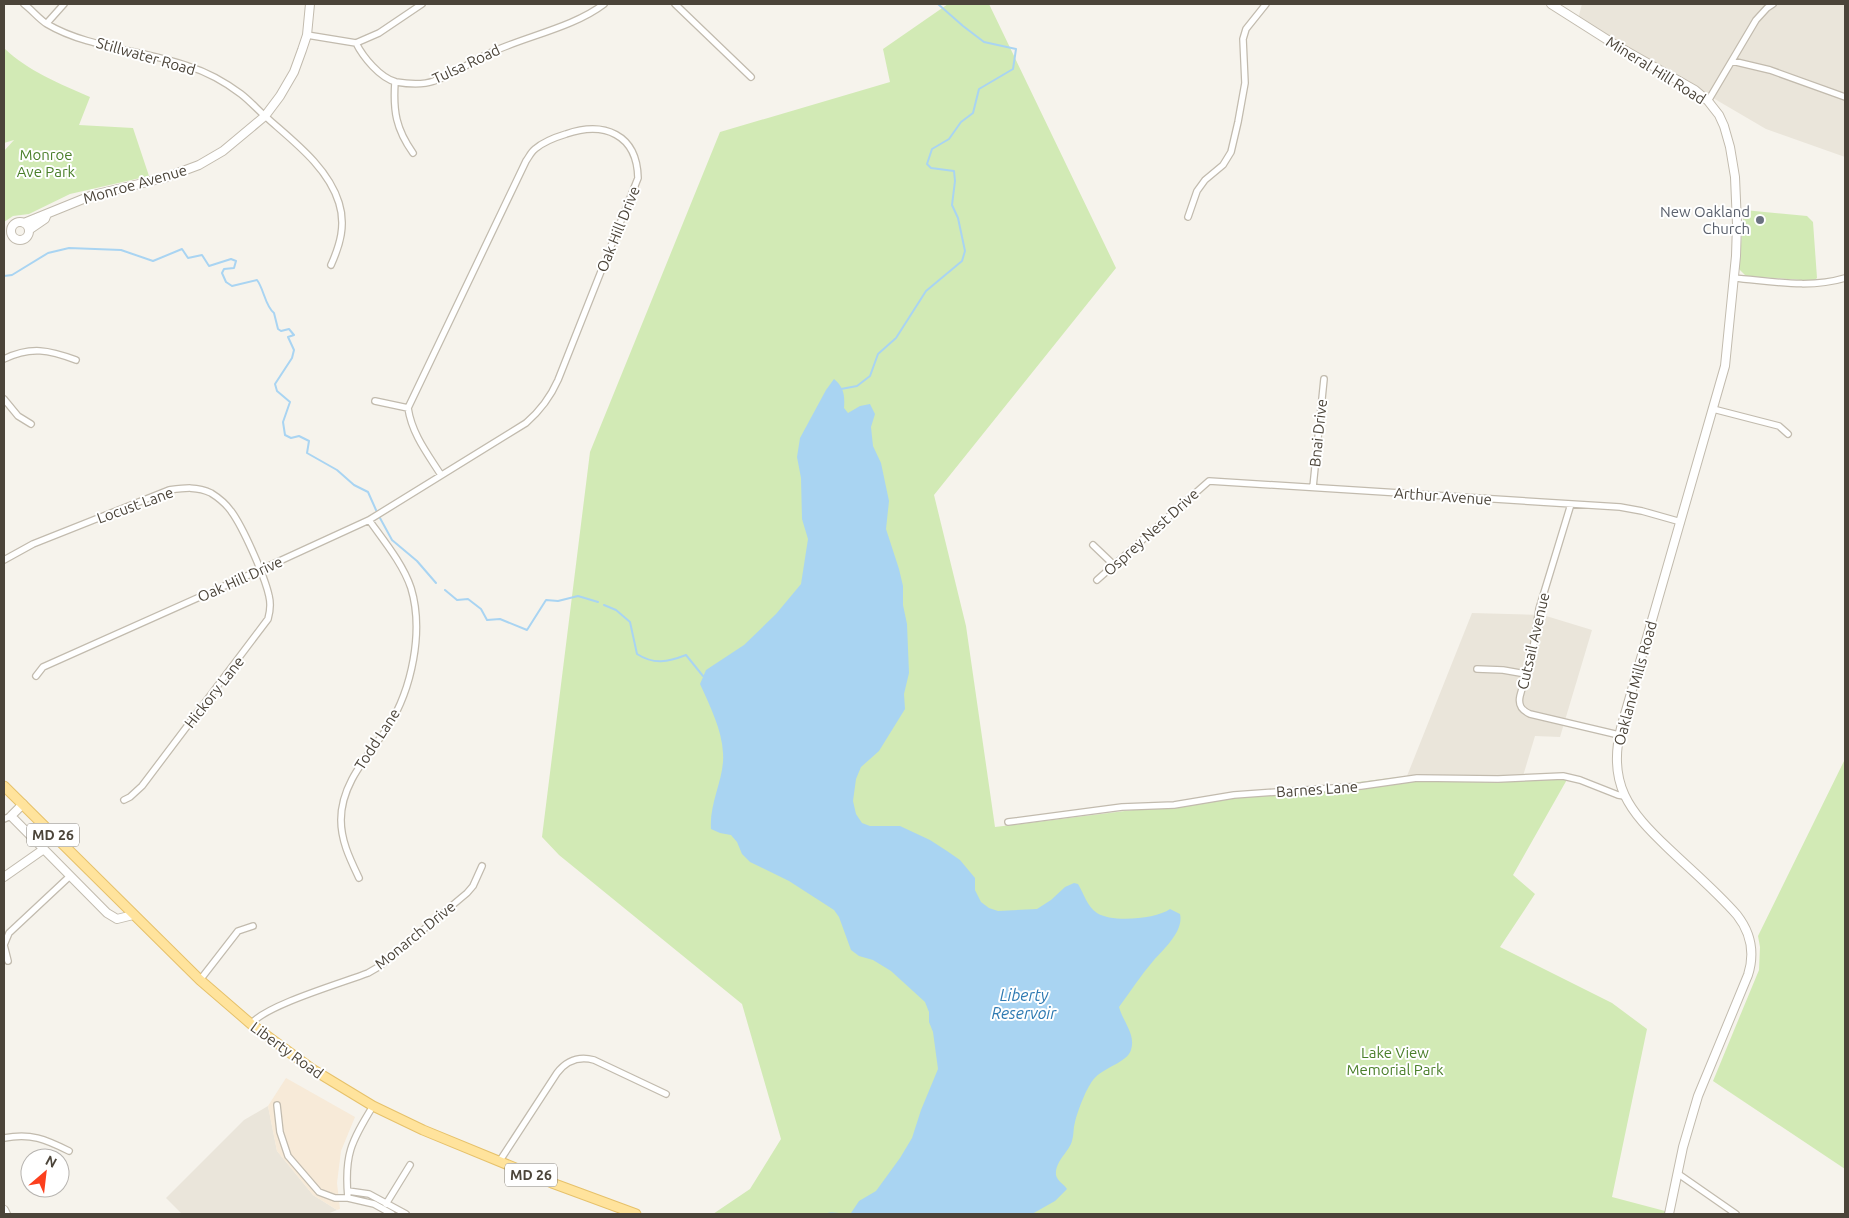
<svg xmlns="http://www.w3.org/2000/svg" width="1849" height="1218" viewBox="0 0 1849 1218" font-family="Ubuntu,sans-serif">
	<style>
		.residential { fill: #eae5da }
		.commercial { fill: #f7ead8 }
		.green { fill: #d2eab5 }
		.water { fill: #a9d4f2 }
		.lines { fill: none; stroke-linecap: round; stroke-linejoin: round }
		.stream { stroke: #a9d4f2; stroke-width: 2 }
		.minor-casing { stroke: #c2bbae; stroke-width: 8 }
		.tertiary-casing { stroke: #c2bbae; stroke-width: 10 }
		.primary-casing { stroke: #e6c16a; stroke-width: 11 }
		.minor { stroke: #fff; stroke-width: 5.5 }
		.tertiary { stroke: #fff; stroke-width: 8 }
		.primary { stroke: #ffe39c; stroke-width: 9 }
		.worship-dot { fill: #6b7280; stroke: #fff; stroke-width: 2 }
		.labels { text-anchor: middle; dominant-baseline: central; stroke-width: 4; stroke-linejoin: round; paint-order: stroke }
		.shield { fill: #fff; stroke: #817c74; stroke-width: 1 }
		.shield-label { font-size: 14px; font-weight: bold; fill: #4b4439 }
		.street-label { font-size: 15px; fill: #4b4439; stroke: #fff }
		.park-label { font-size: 15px; fill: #4a7f2a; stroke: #fff }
		.worship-label { font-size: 15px; fill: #5b616d; stroke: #fff; text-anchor: end }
		.water-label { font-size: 16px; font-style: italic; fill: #2e7ab2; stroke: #fff }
	</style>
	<rect width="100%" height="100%" fill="#f6f3ec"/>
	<!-- residential -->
	<path class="residential" d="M 1582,4 L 1845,4 L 1845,157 L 1766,129 L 1578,19 Z
		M 1472,613 L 1543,615 L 1592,630 L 1560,737 L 1535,736 L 1523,776 L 1407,776 Z
		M 268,1106 L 277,1151 L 313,1195 L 337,1210 L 327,1214 L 182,1214 L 166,1198 L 244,1120 Z"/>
	<!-- commercial -->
	<path class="commercial" d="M 286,1078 L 355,1117 L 341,1151 L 337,1183 L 340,1209 L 337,1210 L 313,1195 L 277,1151 L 268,1106 Z"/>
	<!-- green -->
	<path class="green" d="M 948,4 L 989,4 L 1116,268 L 934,495 L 966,626 L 995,827 L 1407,776 L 1569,776 L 1513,875 L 1535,894 L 1500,947 L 1612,1003 L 1647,1029 L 1612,1197 L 1665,1211 L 1665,1214 L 713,1214 L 750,1189 L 781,1139 L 742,1004 L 559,855 L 542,837 L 590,452 L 720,132 L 890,82 L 883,49 Z
		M 4,48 C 28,71 60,84 90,97 L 79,125 L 133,128 L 149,176 L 70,194 L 29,214 L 13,216 L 4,222 L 4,151 L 14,140 L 4,143 Z
		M 1744,210 L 1807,216 L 1813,222 L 1817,278 L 1814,281 L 1746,276 L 1739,269 Z
		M 1845,759 L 1845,1169 L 1713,1081 L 1759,970 L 1760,947 L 1758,936 Z"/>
	<!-- water -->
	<path class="water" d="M 834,379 C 844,387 845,396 844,408 L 848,413 L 860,406 L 870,404 L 875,414 L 871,427 L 873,446 L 881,463 L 889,501 L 886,529 L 899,569 L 903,586 L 903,605 L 907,624 L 909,673 L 904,694 L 905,709 L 879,751 L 861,767 L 856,779 L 853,801 L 856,814 L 862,823 L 870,826 L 900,826 L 930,840 L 947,851 L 960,860 L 975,878 L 975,890 L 981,902 L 989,908 L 998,911 L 1037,909 L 1051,900 L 1065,887 L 1074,883 L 1078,884 C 1084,894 1087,906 1097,913 C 1112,923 1156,919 1170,909 L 1180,914 C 1184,931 1164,949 1154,960 C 1141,975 1130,992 1119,1007 C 1123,1022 1136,1034 1131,1050 C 1127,1063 1103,1067 1093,1080 C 1086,1089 1078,1110 1075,1122 C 1073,1128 1074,1135 1072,1141 C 1069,1152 1055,1161 1056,1175 C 1057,1181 1064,1184 1067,1189 L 1055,1201 L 1032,1214 L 825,1214 C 833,1210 841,1215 851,1213 L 859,1201 L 876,1191 L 900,1158 L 912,1138 L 921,1110 L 938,1069 L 933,1032 L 929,1022 L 929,1012 L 925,1002 L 891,971 L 873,960 L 859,956 L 851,950 L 839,917 L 834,910 L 789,881 L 750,862 L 742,854 L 737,842 L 731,835 L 720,833 L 711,829 C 709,802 725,778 723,753 C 722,730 710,706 700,684 L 706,670 L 744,645 L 776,614 L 801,584 L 808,539 L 802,519 L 801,478 L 797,457 L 800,438 L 826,390 Z"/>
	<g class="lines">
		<!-- stream -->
		<path class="stream" d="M 4,276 L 12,275 L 48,253 L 69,248 L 121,250 L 153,261 L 182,249 L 188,258 L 202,255 L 209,266 L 231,259 L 236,261 L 234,268 L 224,269 L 222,273 L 226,282 L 232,286 L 257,280 C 264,289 265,306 274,313 L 278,329 L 281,331 L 289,329 L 294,335 L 288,337 L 294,350 L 292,358 L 275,384 L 277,391 L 290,402 L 283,422 L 285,435 L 291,438 L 299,436 L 309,441 L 307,453 L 337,470 L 354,485 L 368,492 L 376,510
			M 841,389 L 857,386 L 870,376 L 878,354 L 896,338 L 926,291 L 962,261 L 965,251 L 958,218 L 952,205 L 955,181 L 954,171 L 931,168 L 927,164 L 932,149 L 949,139 L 961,122 L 973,113 L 979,89 L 1013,69 L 1016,49 L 984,42 L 963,26 L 938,4
			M 380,518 L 392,540 L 417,561 L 436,583
			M 445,590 L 457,600 L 468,599 L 481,609 L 487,620 L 500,619 L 527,630 L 546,600 L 558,601 L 578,596 L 598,602
			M 604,605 L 616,610 L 630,622 L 637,654 C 654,665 668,662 686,655 L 703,676"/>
		<!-- minor casing -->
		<g class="minor-casing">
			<path id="minor" d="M 24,4 C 32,10 39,19 47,24 C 87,48 144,50 188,66 C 207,72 225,82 241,94 C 250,101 258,110 266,117 C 293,141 328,167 339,203 C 346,225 340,245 331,265
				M 675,4 L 751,77
				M 47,23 L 64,4
				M 307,35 L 356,43 C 363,57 380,78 396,82 C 408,84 423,85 434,81 C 455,75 472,60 492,52 C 527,36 574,27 604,4
				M 356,43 L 379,33 L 422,4
				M 1732,61 L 1770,70 L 1845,97
				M 395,82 C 393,111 396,129 413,153
				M 1708,101 L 1756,20 L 1767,8 L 1773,4
				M 1188,217 L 1197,191 L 1205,180 L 1223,165 L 1231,152 L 1238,122 L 1245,83 L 1243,39 L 1246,29 L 1266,4
				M 1734,278 C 1771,281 1809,289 1845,278
				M 4,359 C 31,346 49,350 76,360
				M 4,399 L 18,416 L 31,424
				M 375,401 L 408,408
				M 1713,409 L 1779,426 L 1788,434
				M 1313,487 L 1324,379
				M 1571,504 L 1539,609 L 1533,649 L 1520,696 C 1518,705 1521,710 1530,714 L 1619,735
				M 1093,545 L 1115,566
				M 4,560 L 33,544 L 169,490 C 184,488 197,486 211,493 C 219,498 226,504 231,511 C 243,527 265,577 269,596 C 271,604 270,612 268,619 L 142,786 L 130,797 L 124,800
				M 1097,580 L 1209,481 L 1620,507 L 1642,511 L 1681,522
				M 1477,669 L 1503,670 L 1526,674
				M 36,676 L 43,667 L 260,570 L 369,520 L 526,423 C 541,410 550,398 558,380 L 638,178 C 637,134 604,121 566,134 C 556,137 543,142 535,149 C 531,152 529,157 526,161 L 408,408 C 412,434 427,453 441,475
				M 4,819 L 11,816
				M 1008,822 L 1122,807 L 1174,805 L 1234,795 L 1361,786 L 1417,778 L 1498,779 L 1563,776 L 1580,780 L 1618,795 L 1624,796
				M 359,878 C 350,859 341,841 341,820 C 341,783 368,756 388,727 C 412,689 424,631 411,588 C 403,564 384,541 369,520
				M 8,961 L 4,945 L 9,933 L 70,876
				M 200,980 L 238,931 L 253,926
				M 251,1024 C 266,1005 342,983 368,973 L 380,966 L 467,893 L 473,886 L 482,866
				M 277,1105 L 280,1132 L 288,1156 L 319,1192 L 335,1198 L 348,1198 L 374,1204 L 392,1214
				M 4,1138 C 31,1133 45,1139 69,1151
				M 499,1162 L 557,1073 C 567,1060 579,1056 594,1060 L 666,1094
				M 1677,1173 L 1736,1214
				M 348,1191 L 369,1194 L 406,1214
				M 348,1198 C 344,1155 351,1142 373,1106
				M 386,1204 L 410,1165"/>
		</g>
		<!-- tertiary casing -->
		<g class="tertiary-casing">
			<path id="tertiary" d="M 1551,4 L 1614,44 L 1695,90 L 1708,101 L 1719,115 L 1724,126 L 1730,147 L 1735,177 L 1737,224 L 1736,256 L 1725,366 L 1621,728 C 1607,784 1629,811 1668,848 C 1691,870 1716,891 1737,915 C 1751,933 1755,953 1748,975 L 1698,1096 L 1683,1147 L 1669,1214
				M11 231a9 9 0 1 1 18 0a9 9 0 1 1-18 0Z
				M 24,223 L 93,195 L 164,178 L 199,165 L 223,151 L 265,116 L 280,96 L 294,72 L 302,50 L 307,35 L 310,4
				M 29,230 L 45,219 L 47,214
				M 23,804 L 11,816 L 107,913 L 117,919 L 133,915
				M 4,877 L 44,849
				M 4,1210 L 6,1214"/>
		</g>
		<!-- primary casing -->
		<g class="primary-casing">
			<path id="primary" d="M 4,786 L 200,980 L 251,1024 L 312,1069 L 373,1106 L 423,1130 L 552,1183 L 636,1214"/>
		</g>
		<!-- minor -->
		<use href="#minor" class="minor"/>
		<!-- tertiary -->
		<use href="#tertiary" class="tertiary"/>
		<!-- primary -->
		<use href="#primary" class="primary"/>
	</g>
	<!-- markers -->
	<circle class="worship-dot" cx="1760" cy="220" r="5"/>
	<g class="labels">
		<!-- shield labels -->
		<g class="shield">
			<rect x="27" y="823.5" width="52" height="23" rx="4"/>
			<rect x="505" y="1163.5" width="52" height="23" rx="4"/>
		</g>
		<g class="shield-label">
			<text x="53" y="835">MD 26</text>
			<text x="531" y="1175">MD 26</text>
		</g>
		<!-- street labels -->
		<g class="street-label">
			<text transform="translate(146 56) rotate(16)">Stillwater Road</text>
			<text transform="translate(466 64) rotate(-25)">Tulsa Road</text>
			<text transform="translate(1656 70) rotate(32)">Mineral Hill Road</text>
			<text transform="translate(135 184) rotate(-16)">Monroe Avenue</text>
			<text transform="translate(618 229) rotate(-68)">Oak Hill Drive</text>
			<text transform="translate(1318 433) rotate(-84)">Bnai Drive</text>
			<text transform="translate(1443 496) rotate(4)">Arthur Avenue</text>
			<text transform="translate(135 505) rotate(-20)">Locust Lane</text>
			<text transform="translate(1151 532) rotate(-42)">Osprey Nest Drive</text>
			<text transform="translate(240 579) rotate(-24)">Oak Hill Drive</text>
			<text transform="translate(1533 641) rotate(-77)">Cutsail Avenue</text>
			<text transform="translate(1635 683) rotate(-75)">Oakland Mills Road</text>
			<text transform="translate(214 692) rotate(-52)">Hickory Lane</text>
			<text transform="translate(377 739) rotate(-57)">Todd Lane</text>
			<text transform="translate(1317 789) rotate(-4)">Barnes Lane</text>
			<text transform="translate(415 935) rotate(-39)">Monarch Drive</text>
			<text transform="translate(287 1050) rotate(36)">Liberty Road</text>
		</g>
		<!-- park labels -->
		<g class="park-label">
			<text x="46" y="154">Monroe<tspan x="46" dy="17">Ave Park</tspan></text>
			<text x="1395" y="1052">Lake View<tspan x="1395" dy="17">Memorial Park</tspan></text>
		</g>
		<!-- worship labels -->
		<g class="worship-label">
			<text x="1750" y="211">New Oakland<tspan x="1750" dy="17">Church</tspan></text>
		</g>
		<!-- water labels -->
		<g class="water-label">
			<text x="1024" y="995">Liberty<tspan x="1024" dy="18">Reservoir</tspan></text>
		</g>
	</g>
	<!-- border -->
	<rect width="1849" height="1218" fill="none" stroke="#4b4439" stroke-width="10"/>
	<!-- north arrow -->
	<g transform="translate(45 1173) rotate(28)"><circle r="24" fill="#ffffff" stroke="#b7b4b0"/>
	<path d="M0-4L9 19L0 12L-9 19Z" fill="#fc3f1d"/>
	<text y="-8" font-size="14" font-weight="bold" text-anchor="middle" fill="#4b4439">N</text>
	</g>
</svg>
